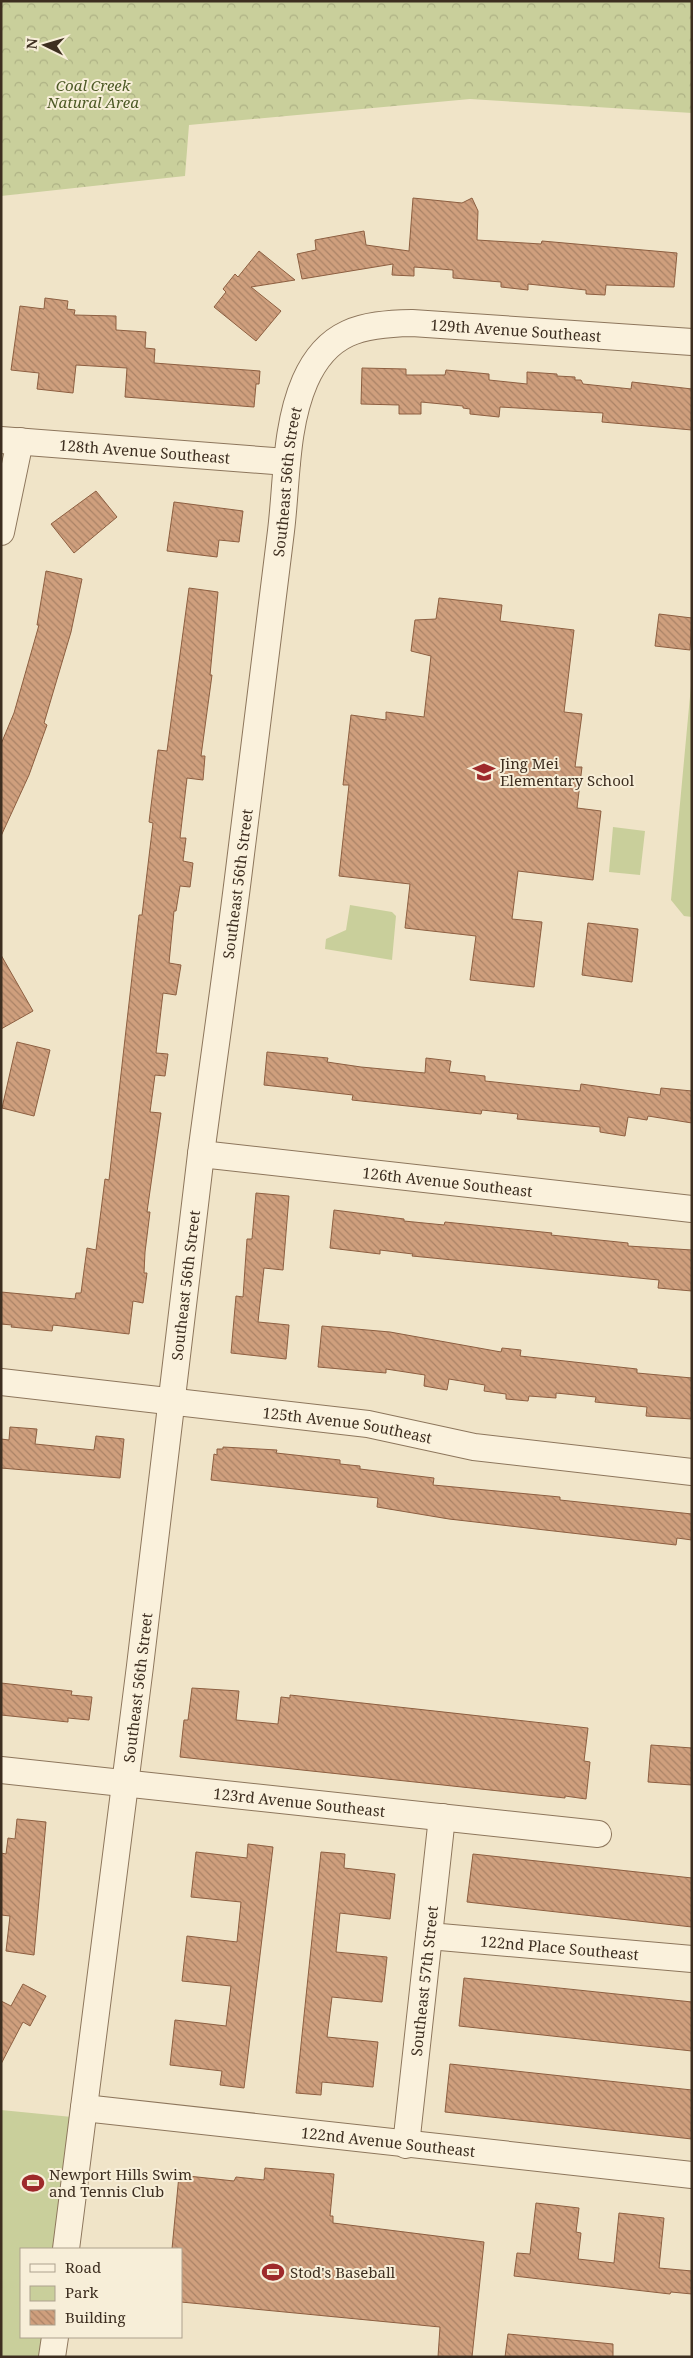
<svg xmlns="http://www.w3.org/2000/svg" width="693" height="2358" viewBox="0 0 693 2358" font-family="'Noto Serif',serif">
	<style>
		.forest { fill: url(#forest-crowns) }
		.park { fill: #c9cf9b }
		.building { fill: url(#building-back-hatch); stroke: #8d5f41 }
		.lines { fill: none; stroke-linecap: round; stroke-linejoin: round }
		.minor-casing { stroke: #8d765c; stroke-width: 28 }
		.minor { stroke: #faf1dc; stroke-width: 26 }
		.labels { text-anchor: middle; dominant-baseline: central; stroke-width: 4; stroke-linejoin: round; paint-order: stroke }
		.park-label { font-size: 15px; font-style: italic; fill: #4d5a26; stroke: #f7eed8 }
		.street-label { font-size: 15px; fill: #3d2e20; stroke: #f7eed8 }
		.poi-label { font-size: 15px; fill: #3d2e20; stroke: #f7eed8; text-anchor: start }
	</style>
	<defs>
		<pattern id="forest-crowns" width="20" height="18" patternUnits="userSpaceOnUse" patternTransform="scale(1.25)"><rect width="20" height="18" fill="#c9cf9b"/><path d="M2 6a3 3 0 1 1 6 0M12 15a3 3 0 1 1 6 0" fill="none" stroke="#aeb285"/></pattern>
		<pattern id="building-back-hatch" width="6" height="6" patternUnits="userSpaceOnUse" patternTransform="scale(1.25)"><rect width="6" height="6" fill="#cf9f7d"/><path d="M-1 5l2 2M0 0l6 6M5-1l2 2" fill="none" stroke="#a98266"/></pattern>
	</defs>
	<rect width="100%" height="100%" fill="#f0e4c8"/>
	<!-- forest -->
	<path class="forest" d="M 1,1 L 692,1 L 692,113 L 470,99 L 189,125 L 185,176 L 1,196 Z"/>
	<!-- park -->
	<path class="park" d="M 692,675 L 692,917 L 684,916 L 671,900 Z
		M 613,827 L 645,831 L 640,875 L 609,872 Z
		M 350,905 L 392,912 L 396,916 L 392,960 L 325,949 L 326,939 L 346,930 Z
		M 1,2110 L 72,2117 L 56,2249 L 21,2249 L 21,2337 L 46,2337 L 43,2357 L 1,2357 Z"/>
	<!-- building -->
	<path class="building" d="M 413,198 L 462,203 L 472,198 L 478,211 L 477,240 L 541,244 L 542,241 L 677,253 L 674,287 L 606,285 L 605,295 L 586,294 L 586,290 L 528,284 L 528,290 L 501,287 L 501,282 L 453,278 L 453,270 L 414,267 L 414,276 L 392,275 L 393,264 L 302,279 L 297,254 L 316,250 L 315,240 L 364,231 L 366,245 L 409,251 Z
		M 259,251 L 295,280 L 251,287 L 281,311 L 256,341 L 214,307 L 226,292 L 223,289 L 235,274 L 238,277 Z
		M 45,298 L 68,301 L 67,309 L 75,310 L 74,315 L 116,316 L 116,330 L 146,332 L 145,348 L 155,349 L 154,363 L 260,371 L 259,384 L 256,384 L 254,407 L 125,397 L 127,368 L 76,365 L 73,393 L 37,389 L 39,373 L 11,370 L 20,306 L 44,309 Z
		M 362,368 L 406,369 L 406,375 L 445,375 L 446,370 L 489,374 L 489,380 L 527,384 L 527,372 L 557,374 L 557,376 L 575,377 L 575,380 L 581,380 L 583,384 L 631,389 L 632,382 L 692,389 L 692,430 L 602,422 L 603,413 L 500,407 L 499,417 L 470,414 L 470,409 L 463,408 L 463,406 L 421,402 L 421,414 L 399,414 L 399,405 L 361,404 Z
		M 96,491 L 117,517 L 74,553 L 51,524 Z
		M 174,502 L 243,511 L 239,542 L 219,540 L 217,557 L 167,551 Z
		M 46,571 L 82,579 L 71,632 L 44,723 L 47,725 L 29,775 L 1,836 L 1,744 L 14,713 L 39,625 L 37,625 Z
		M 189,588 L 218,592 L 210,675 L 212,675 L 201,756 L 205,756 L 203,780 L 187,778 L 180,838 L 186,838 L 183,861 L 193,863 L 190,887 L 180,886 L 176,911 L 174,911 L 169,963 L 181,965 L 176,995 L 163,993 L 156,1053 L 168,1054 L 165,1076 L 155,1075 L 150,1112 L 161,1113 L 147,1212 L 150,1212 L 145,1252 L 144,1273 L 147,1273 L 143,1303 L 133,1301 L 129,1334 L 53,1325 L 52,1331 L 11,1327 L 12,1325 L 1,1324 L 1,1292 L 75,1299 L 76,1293 L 81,1293 L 87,1248 L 96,1250 L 105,1179 L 109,1180 L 139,915 L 142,915 L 153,823 L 149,822 L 158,750 L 167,751 Z
		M 439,598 L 502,605 L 500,621 L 574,630 L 564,712 L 582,714 L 575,767 L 582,767 L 577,808 L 601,811 L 593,880 L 518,871 L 512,919 L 542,922 L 534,987 L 470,980 L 476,936 L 405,928 L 410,884 L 339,876 L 349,785 L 343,785 L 351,715 L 386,720 L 386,712 L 424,717 L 431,656 L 411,651 L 415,620 L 436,619 Z
		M 659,614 L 692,618 L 690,650 L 655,646 Z
		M 588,923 L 638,929 L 632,982 L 582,975 Z
		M 1,955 L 33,1011 L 1,1029 Z
		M 17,1042 L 50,1050 L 34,1116 L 2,1108 Z
		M 267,1052 L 328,1058 L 327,1062 L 361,1067 L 425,1073 L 426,1058 L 451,1061 L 449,1072 L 485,1076 L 485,1081 L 580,1091 L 581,1084 L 660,1095 L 661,1088 L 692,1091 L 692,1123 L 648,1116 L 647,1120 L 628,1117 L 625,1136 L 600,1132 L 600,1127 L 517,1119 L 518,1114 L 482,1110 L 481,1114 L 352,1100 L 353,1095 L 264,1085 Z
		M 256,1193 L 289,1196 L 283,1270 L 264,1268 L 258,1322 L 289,1325 L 286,1359 L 231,1353 L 236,1296 L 243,1297 L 247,1239 L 252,1239 Z
		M 334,1210 L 404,1219 L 404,1221 L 444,1225 L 445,1222 L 552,1233 L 551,1235 L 628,1243 L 628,1246 L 692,1250 L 692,1291 L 658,1288 L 659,1280 L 412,1256 L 413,1254 L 380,1250 L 380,1254 L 330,1248 Z
		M 322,1326 L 390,1332 L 501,1352 L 502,1348 L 521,1350 L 520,1356 L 637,1369 L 637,1373 L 692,1378 L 692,1419 L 646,1416 L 647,1407 L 595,1402 L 596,1397 L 556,1393 L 556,1398 L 529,1396 L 528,1401 L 506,1399 L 506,1394 L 484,1391 L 485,1385 L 449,1379 L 447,1390 L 424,1386 L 425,1375 L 386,1369 L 386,1373 L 318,1367 Z
		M 10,1427 L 37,1429 L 35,1444 L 94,1450 L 96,1436 L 124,1439 L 120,1478 L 1,1468 L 1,1439 L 9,1440 Z
		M 223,1447 L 277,1450 L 276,1453 L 340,1460 L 340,1464 L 360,1466 L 360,1469 L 434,1478 L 433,1485 L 560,1497 L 560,1500 L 692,1514 L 692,1540 L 677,1538 L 676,1545 L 449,1519 L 377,1507 L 378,1498 L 211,1480 L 214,1454 L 217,1455 L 217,1449 L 223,1449 Z
		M 1,1683 L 72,1691 L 71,1695 L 92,1697 L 89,1720 L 68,1718 L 68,1722 L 1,1715 Z
		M 192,1688 L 239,1691 L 236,1720 L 278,1724 L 281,1697 L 290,1698 L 290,1695 L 588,1728 L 584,1761 L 590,1762 L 586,1799 L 565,1796 L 565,1798 L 180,1757 L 184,1720 L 188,1720 Z
		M 651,1745 L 692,1748 L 692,1785 L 648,1782 Z
		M 17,1819 L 46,1822 L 34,1955 L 6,1951 L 10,1916 L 1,1915 L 1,1853 L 6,1854 L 8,1838 L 15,1839 Z
		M 248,1844 L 273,1847 L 244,2088 L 220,2085 L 222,2071 L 170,2065 L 175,2020 L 226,2026 L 231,1986 L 182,1981 L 187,1936 L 237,1942 L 241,1902 L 191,1897 L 196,1852 L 247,1858 Z
		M 321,1852 L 345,1854 L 344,1868 L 395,1874 L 390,1919 L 340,1913 L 336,1952 L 387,1957 L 382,2002 L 332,1997 L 327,2037 L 378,2042 L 373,2087 L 322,2082 L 321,2095 L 296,2093 Z
		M 473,1854 L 692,1878 L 692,1927 L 467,1902 Z
		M 464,1978 L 692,2002 L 692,2051 L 459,2026 Z
		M 23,1984 L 46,1996 L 30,2026 L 23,2022 L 1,2064 L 1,2001 L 11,2006 Z
		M 450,2064 L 692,2090 L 692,2139 L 445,2112 Z
		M 265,2168 L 334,2174 L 330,2216 L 333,2216 L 333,2223 L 484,2242 L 472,2357 L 438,2357 L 440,2327 L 181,2302 L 181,2249 L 172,2249 L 179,2175 L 234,2181 L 236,2177 L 264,2180 Z
		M 536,2203 L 579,2208 L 576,2232 L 581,2233 L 578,2259 L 614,2263 L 619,2213 L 664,2218 L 659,2268 L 692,2271 L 692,2294 L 671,2292 L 670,2294 L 514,2276 L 517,2253 L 530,2254 Z
		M 508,2334 L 613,2344 L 613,2357 L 505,2357 Z"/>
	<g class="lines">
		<!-- minor casing -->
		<g class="minor-casing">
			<g id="minor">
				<path id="s1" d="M 1,440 L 287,462"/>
				<path d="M 1,532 L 20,441"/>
				<path id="s2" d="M 201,1154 L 692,1209"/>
				<path id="s3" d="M 1,1382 L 368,1424 L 474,1447 L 692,1472"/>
				<path id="s4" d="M 1,1770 L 598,1834"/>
				<path id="s5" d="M 429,1936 L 692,1959"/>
				<path id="s6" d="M 84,2108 L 692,2175"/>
				<path id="s7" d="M 406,2145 L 442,1817"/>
				<path id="s8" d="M 66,2249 C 91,2055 117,1861 140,1666 C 161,1496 180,1324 201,1154 C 214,1056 228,960 240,862 C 254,752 267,641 281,531 C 287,482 285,427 305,381 C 327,331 361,324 412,323 L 692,342"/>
				<path d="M 52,2357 L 55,2337"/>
			</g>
		</g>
		<!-- minor -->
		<use href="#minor" class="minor"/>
	</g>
	<!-- icons -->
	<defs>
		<g id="school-bare" transform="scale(1.725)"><path d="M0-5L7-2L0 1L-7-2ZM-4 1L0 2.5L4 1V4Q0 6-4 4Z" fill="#9e2a2b" stroke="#f7eed8" stroke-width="2.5" paint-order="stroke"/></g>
		<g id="stadium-bare" transform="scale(1.725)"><path d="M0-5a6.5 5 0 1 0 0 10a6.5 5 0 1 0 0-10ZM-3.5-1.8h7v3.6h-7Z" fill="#9e2a2b" stroke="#f7eed8" stroke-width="2.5" paint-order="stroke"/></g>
	</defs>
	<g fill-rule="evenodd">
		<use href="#school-bare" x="484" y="772"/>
		<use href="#stadium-bare" x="33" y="2183"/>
		<use href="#stadium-bare" x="273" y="2272"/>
	</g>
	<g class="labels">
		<!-- park labels -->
		<g class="park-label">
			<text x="93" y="85">Coal Creek<tspan x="93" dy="17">Natural Area</tspan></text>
		</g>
		<!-- street labels -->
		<g class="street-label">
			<text stroke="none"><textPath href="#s8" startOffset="2119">129th Avenue Southeast</textPath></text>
			<text stroke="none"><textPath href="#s1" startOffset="144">128th Avenue Southeast</textPath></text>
			<text stroke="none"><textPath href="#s8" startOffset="1781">Southeast 56th Street</textPath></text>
			<text stroke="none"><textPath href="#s8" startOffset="1376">Southeast 56th Street</textPath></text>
			<text stroke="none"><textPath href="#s2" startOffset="248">126th Avenue Southeast</textPath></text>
			<text stroke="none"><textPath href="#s8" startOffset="971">Southeast 56th Street</textPath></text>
			<text stroke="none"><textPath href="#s3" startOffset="349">125th Avenue Southeast</textPath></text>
			<text stroke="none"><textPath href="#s8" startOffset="566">Southeast 56th Street</textPath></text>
			<text stroke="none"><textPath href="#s4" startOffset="300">123rd Avenue Southeast</textPath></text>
			<text stroke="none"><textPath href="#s5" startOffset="131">122nd Place Southeast</textPath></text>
			<text stroke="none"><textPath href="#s7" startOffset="165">Southeast 57th Street</textPath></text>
			<text stroke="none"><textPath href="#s6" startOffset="306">122nd Avenue Southeast</textPath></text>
		</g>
		<!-- poi labels -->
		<g class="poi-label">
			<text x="500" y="763">Jing Mei<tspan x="500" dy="17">Elementary School</tspan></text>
			<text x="49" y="2174">Newport Hills Swim<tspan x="49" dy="17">and Tennis Club</tspan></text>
			<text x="290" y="2272">Stod's Baseball</text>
		</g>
	</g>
	<!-- border -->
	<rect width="693" height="2358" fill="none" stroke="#3d2e20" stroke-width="5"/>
	<!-- legend -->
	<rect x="20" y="2248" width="162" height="90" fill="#f7eed8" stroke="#ada18e"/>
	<rect x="30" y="2264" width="25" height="8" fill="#faf1dc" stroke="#ada18e"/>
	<text x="65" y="2273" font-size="15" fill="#3d2e20">Road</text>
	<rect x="30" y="2286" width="25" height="15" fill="#c9cf9b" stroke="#ada18e"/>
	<text x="65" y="2298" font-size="15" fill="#3d2e20">Park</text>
	<rect x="30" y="2310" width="25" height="15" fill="url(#building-back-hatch)" stroke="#ada18e"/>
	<text x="65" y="2323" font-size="15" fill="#3d2e20">Building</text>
	<!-- north arrow -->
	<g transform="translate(45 45) rotate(275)" stroke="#f7eed8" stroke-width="4" paint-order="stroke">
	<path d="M0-4L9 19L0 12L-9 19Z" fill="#3d2e20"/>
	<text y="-8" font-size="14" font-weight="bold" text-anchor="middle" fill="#3d2e20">N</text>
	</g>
</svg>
